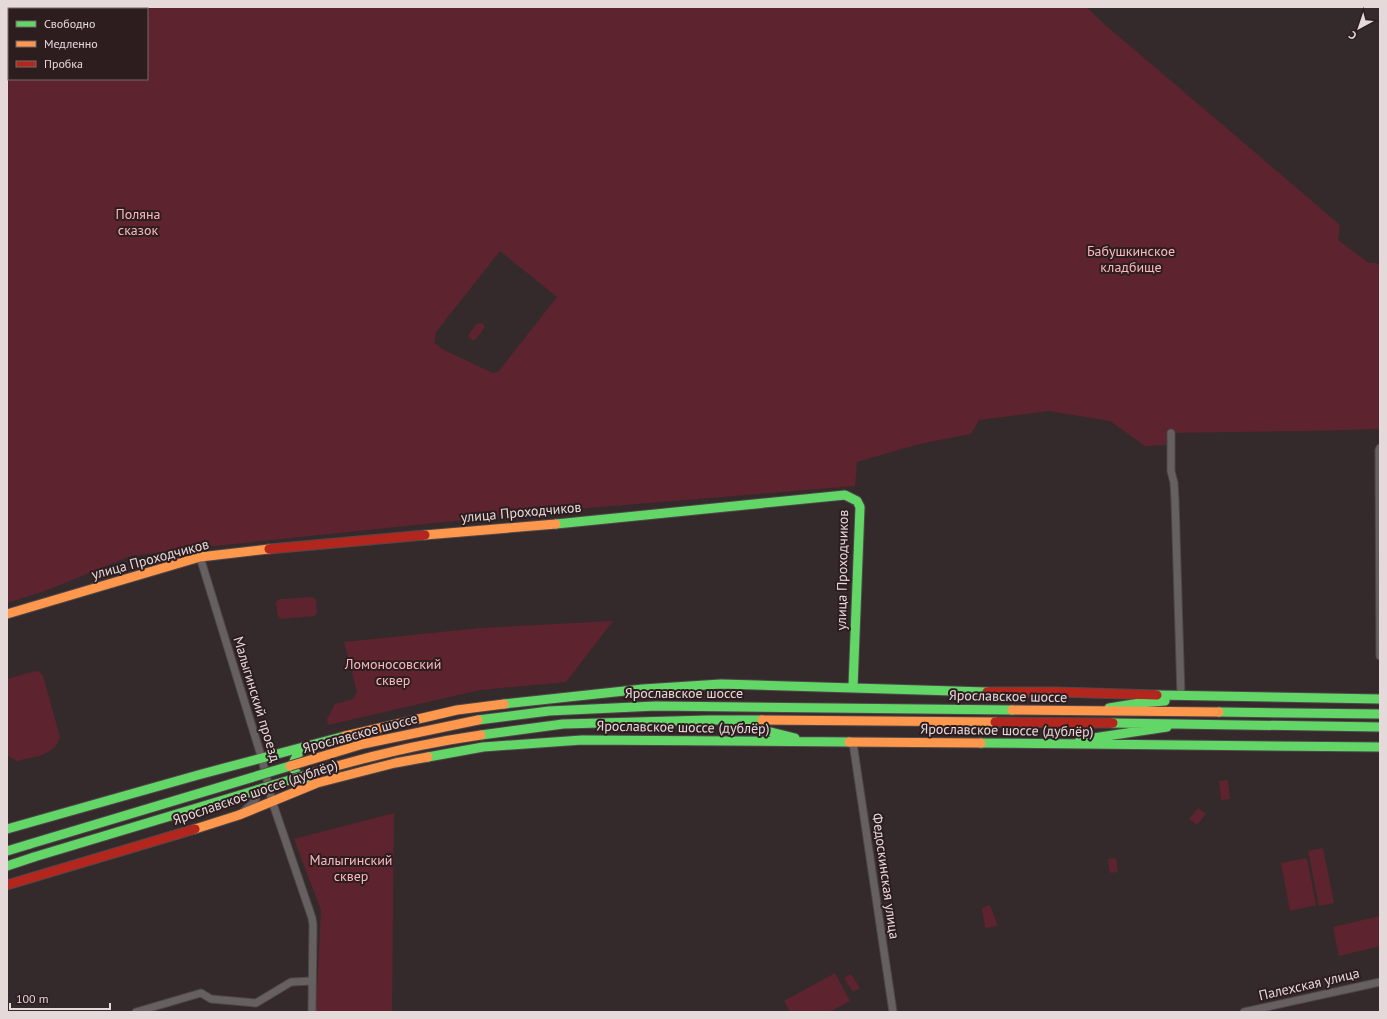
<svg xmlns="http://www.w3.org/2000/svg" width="1387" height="1019" viewBox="0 0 1387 1019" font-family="'PT Sans',sans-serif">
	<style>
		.green { fill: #5d232f; fill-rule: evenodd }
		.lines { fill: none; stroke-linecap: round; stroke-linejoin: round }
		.street-casing { stroke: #4f4748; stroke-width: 9 }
		.fast-casing { stroke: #4f4748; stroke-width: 11 }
		.slow-casing { stroke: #4f4748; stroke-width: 11 }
		.jam-casing { stroke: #4f4748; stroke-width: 11 }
		.street { stroke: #676061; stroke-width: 7 }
		.fast { stroke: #63d668; stroke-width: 9 }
		.slow { stroke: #ff974d; stroke-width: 9 }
		.jam { stroke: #b3261e; stroke-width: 9 }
		.fast-bridge-casing { stroke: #4f4748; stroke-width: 11; stroke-linecap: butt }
		.slow-bridge-casing { stroke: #4f4748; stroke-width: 11; stroke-linecap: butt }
		.fast-bridge { stroke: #63d668; stroke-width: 9 }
		.slow-bridge { stroke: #ff974d; stroke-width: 9 }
		.labels { text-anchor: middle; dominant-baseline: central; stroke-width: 4; stroke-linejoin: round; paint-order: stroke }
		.park-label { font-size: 14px; fill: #fab9c1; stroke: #2d1d1f }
		.street-label { font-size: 14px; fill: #e5d9da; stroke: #2d1d1f }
	</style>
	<rect width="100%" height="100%" fill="#342a2c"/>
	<!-- green -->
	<path class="green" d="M 7,7 L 1086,7 L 1102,22 L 1340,225 L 1338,240 L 1369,263 L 1376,263 L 1380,265 L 1380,429 L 1310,431 L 1167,433 L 1166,445 L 1145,446 L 1110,421 L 1049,411 L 979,420 L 971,434 L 919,444 L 857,462 L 855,486 L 552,511 L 185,549 L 131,556 L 45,591 L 7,603 ZM 9,9 L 147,9 L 147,79 L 9,79 ZM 500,251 L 557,297 L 498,372 L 493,373 L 444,350 L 434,343 L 436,332 Z
		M 482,323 L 485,327 L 475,340 L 471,340 L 468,336 L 476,324 Z
		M 312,597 L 316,600 L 317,613 L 314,616 L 281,619 L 278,616 L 276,602 L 280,599 Z
		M 613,621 L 566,682 L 480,690 L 328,725 L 327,719 L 335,704 L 353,699 L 357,692 L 344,642 L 480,628 Z
		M 35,671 L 40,672 L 43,676 L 60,737 C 55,756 32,757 17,761 L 8,756 L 7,752 L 7,679 Z
		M 1228,780 L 1230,799 L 1221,800 L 1219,781 Z
		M 1198,808 L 1206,814 L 1197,825 L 1189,819 Z
		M 394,813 L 392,1012 L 316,1012 L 321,910 L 294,839 Z
		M 1323,848 L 1334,903 L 1319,906 L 1308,851 Z
		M 1116,858 L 1118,872 L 1110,873 L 1108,859 Z
		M 1307,858 L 1316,905 L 1290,911 L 1281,863 Z
		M 990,905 L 998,926 L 985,928 L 982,908 Z
		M 1380,916 L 1380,946 L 1339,956 L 1333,927 Z
		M 835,973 L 850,1001 L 829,1012 L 790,1012 L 784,1001 Z
		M 851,974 L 860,988 L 853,992 L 844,978 Z"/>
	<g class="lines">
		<!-- street casing -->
		<g class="street-casing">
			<path id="street" d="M 1171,433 L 1171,471 L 1174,483 L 1175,500 L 1181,696
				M 1380,448 L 1379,450 L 1380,656
				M 200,557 L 262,759 L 272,801 L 312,918 L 313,925 L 312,1012
				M 853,743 L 893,1012
				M 244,811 L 254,802 L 261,788
				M 136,1012 L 201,993 L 211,999 L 256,1003 L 291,982 L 312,981
				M 1244,1012 L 1380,982"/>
		</g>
		<!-- fast casing -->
		<g class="fast-casing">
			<path id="fast" d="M 556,524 L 845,495 L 857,501 L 860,507 L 853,687
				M 1157,695 L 1380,699
				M 504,704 L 643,689 L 721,684 L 987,692
				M 1109,708 L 1140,703 L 1165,701
				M 1219,712 L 1380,714
				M 478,720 L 549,711 L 656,706 L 1012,710
				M 1113,723 L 1380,727
				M 731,724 L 746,726 L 795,738
				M 481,735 L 563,724 L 709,720 L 762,720
				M 1080,740 L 1167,727
				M 981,743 L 1380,747
				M 304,747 C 291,760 288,771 306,781
				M 428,757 L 483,747 L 582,740 L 849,742
				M 7,829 L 198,775 L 345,736
				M 7,851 L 30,844
				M 7,866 L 34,857"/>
		</g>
		<!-- slow casing -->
		<g class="slow-casing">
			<path id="slow" d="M 425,535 L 556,524
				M 7,614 L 200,557 L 269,549
				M 1012,710 L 1219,712
				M 762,720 L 995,722
				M 345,736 L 457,710 L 504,704
				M 849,742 L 981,743
				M 195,829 L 239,815 L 317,783 L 395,763 L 428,757"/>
		</g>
		<!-- jam casing -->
		<g class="jam-casing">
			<path id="jam" d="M 269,549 L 425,535
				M 987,692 L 1058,692 L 1157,695
				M 995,722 L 1113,723
				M 7,885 L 195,829"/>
		</g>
		<!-- street -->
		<use href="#street" class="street"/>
		<!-- fast -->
		<use href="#fast" class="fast"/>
		<!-- slow -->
		<use href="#slow" class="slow"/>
		<!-- jam -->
		<use href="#jam" class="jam"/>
		<!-- fast-bridge casing -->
		<g class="fast-bridge-casing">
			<path id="fast-bridge" d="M 30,844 L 290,766
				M 34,857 L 333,767"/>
		</g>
		<!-- slow-bridge casing -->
		<g class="slow-bridge-casing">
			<path id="slow-bridge" d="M 290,766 L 363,744 L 478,720
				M 333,767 C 382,753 431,742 481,735"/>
		</g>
		<!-- fast-bridge -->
		<use href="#fast-bridge" class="fast-bridge"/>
		<!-- slow-bridge -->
		<use href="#slow-bridge" class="slow-bridge"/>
	</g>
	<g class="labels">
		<!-- park labels -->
		<g class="park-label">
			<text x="138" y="214">Поляна<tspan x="138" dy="16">сказок</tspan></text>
			<text x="1131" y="251">Бабушкинское<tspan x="1131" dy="16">кладбище</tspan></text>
			<text x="393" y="664">Ломоносовский<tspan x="393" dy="16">сквер</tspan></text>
			<text x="351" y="860">Малыгинский<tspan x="351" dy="16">сквер</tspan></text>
		</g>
		<!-- street labels -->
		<g class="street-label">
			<text transform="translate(521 512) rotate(-5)">улица Проходчиков</text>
			<text transform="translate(150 559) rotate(-15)">улица Проходчиков</text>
			<text transform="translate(842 570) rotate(-89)">улица Проходчиков</text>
			<text x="684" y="693">Ярославское шоссе</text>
			<text transform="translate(1008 696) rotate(1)">Ярославское шоссе</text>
			<text transform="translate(257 699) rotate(73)">Малыгинский проезд</text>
			<text transform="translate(683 727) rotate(1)">Ярославское шоссе (дублёр)</text>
			<text transform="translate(1007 730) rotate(1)">Ярославское шоссе (дублёр)</text>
			<text transform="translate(360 733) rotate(-15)">Ярославское шоссе</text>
			<text transform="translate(255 792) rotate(-19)">Ярославское шоссе (дублёр)</text>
			<text transform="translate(886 876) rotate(82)">Федоскинская улица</text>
			<text transform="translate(1309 984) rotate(-13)">Палехская улица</text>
		</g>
	</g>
	<!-- border -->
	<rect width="1387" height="1019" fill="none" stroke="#e5d9da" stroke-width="16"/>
	<!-- legend -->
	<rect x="8" y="8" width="140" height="72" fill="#2d1d1f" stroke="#77686a"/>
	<rect x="16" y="21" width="20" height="6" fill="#63d668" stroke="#77686a"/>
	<text x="44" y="28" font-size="12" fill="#e5d9da">Свободно</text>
	<rect x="16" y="41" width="20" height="6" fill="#ff974d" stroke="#77686a"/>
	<text x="44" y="48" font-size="12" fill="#e5d9da">Медленно</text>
	<rect x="16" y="61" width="20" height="6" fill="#b3261e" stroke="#77686a"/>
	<text x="44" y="68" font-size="12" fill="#e5d9da">Пробка</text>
	<!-- north arrow -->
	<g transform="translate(1359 28) rotate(220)" stroke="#2d1d1f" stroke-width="3" paint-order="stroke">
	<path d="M0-3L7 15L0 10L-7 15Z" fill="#e5d9da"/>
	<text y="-6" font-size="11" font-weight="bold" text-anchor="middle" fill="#e5d9da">С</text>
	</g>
	<!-- scale -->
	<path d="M10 1003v6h100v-6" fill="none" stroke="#e5d9da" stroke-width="2"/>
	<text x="16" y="1003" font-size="12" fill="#e5d9da" stroke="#2d1d1f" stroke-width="3" paint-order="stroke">100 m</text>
</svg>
